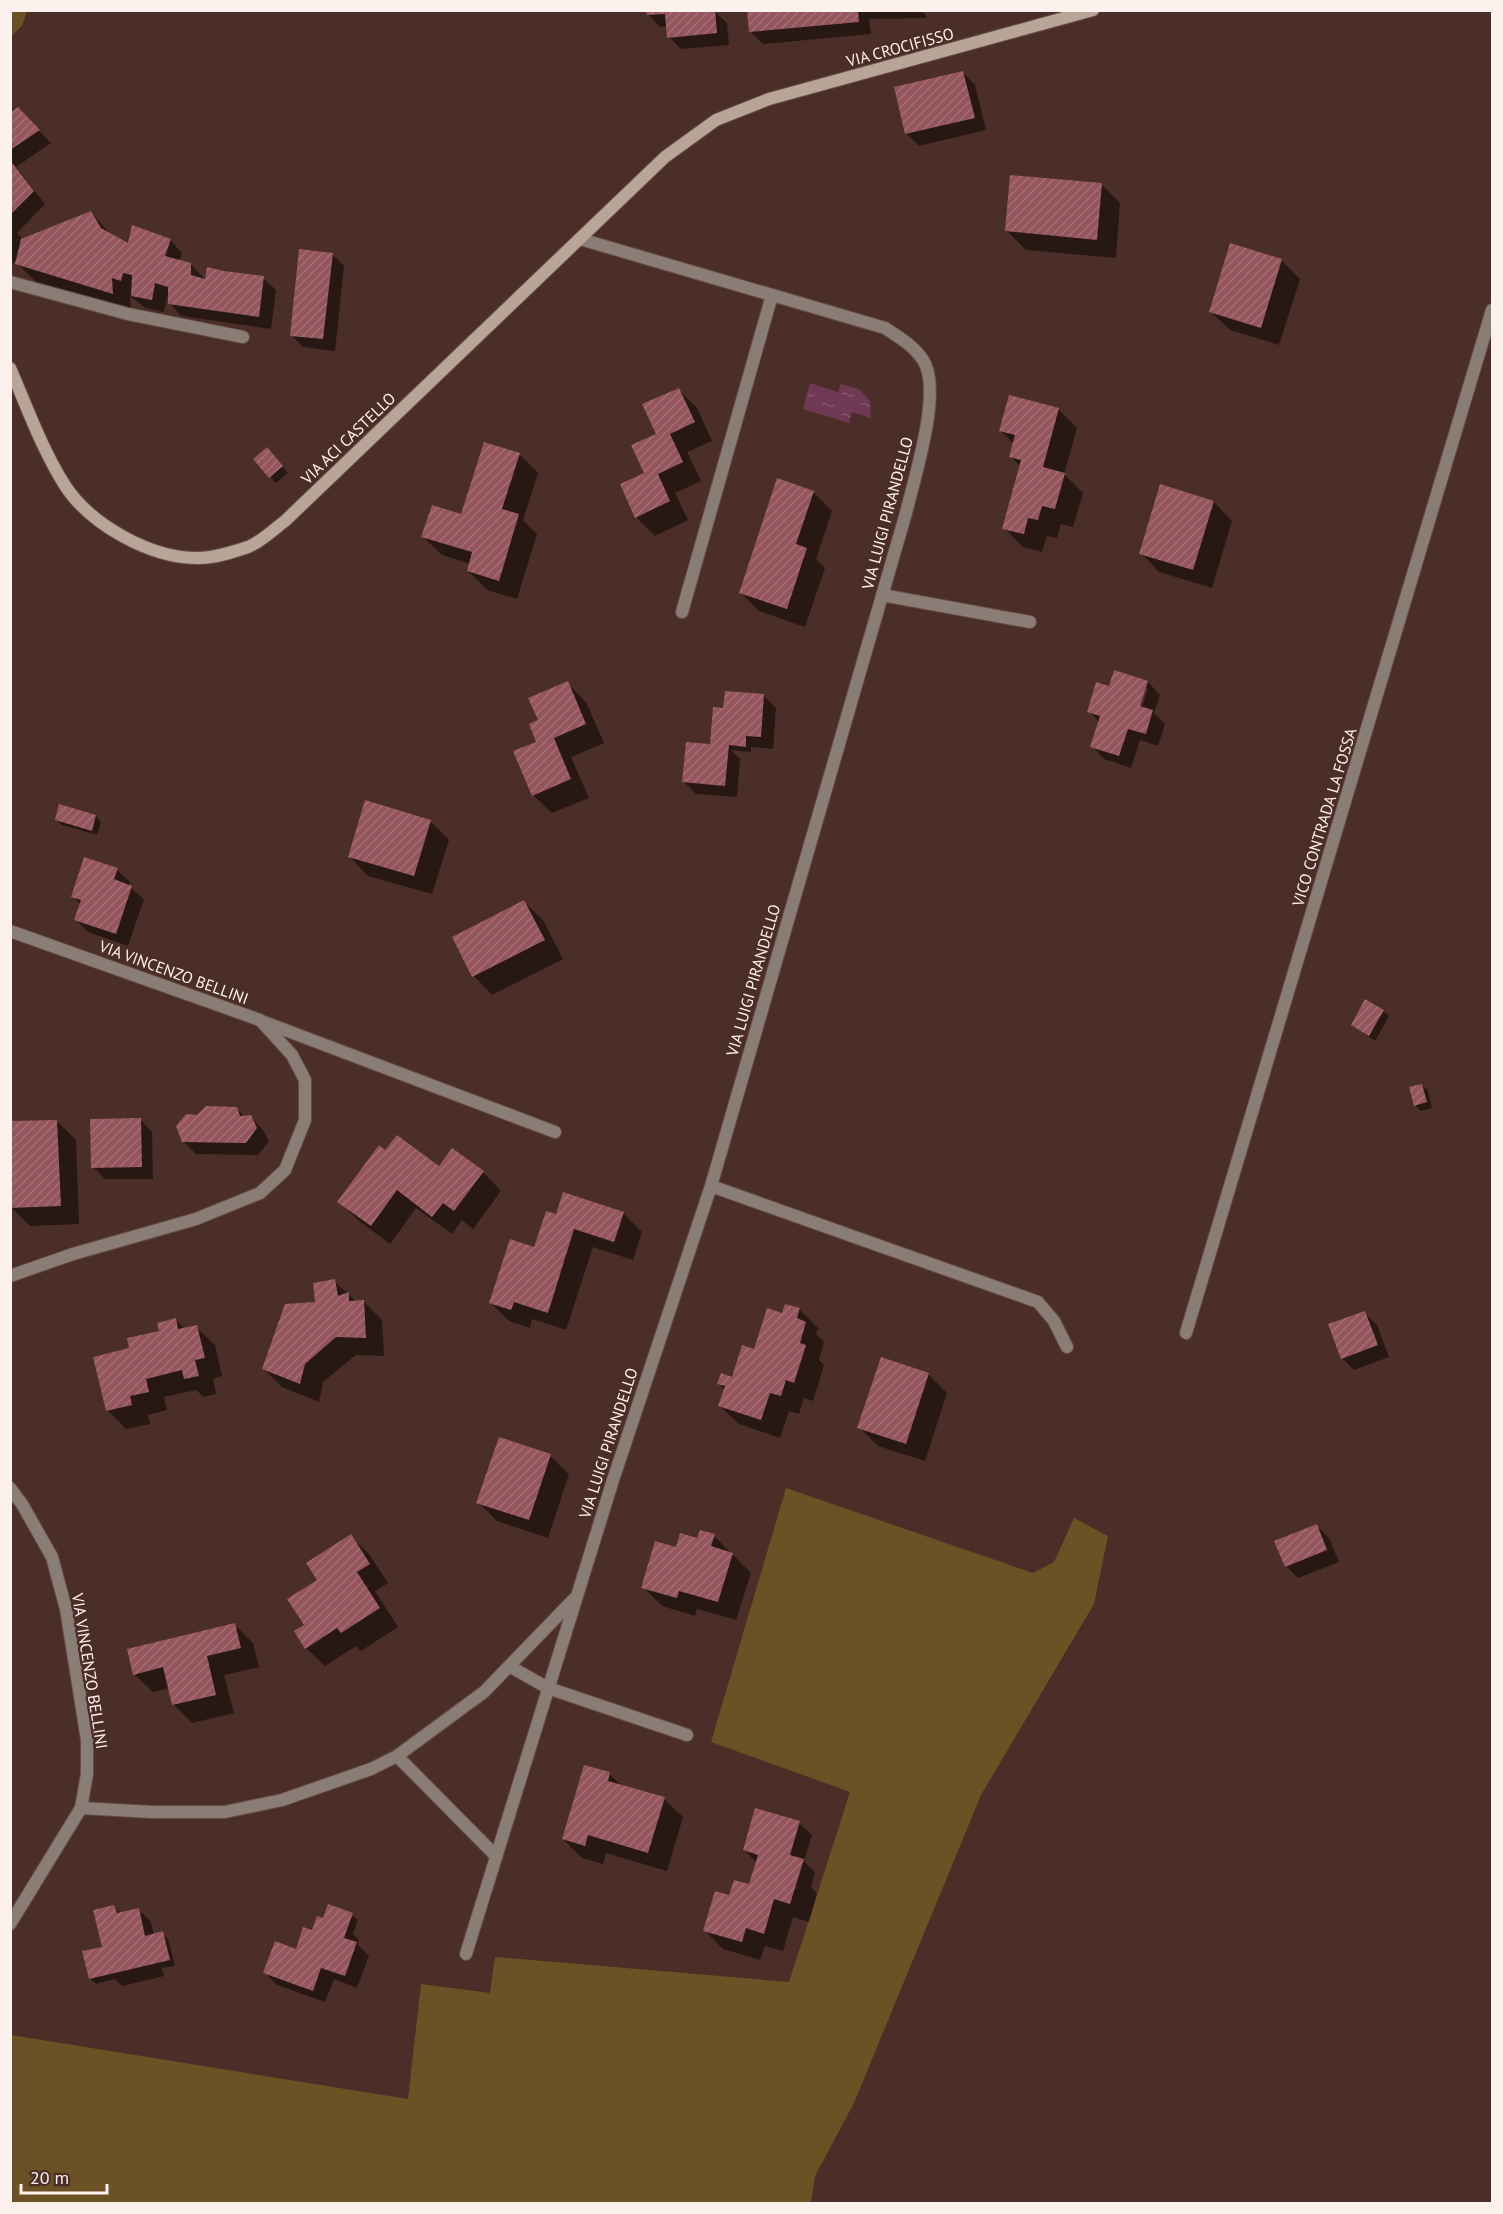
<svg xmlns="http://www.w3.org/2000/svg" width="1503" height="2214" viewBox="0 0 1503 2214" font-family="'PT Sans',sans-serif">
	<style>
		.green { fill: #6c5125 }
		.water { fill: url(#water-ripples) }
		.shadow { fill: #0007; fill-rule: evenodd }
		.building { fill: url(#building-hatch) }
		.lines { fill: none; stroke-linecap: round; stroke-linejoin: round }
		.street-casing { stroke: #674d47; stroke-width: 14 }
		.secondary-casing { stroke: #674d47; stroke-width: 14 }
		.street { stroke: #8a7d75; stroke-width: 12 }
		.secondary { stroke: #b9a598; stroke-width: 12 }
		.labels { text-anchor: middle; dominant-baseline: central; stroke-width: 5; stroke-linejoin: round; paint-order: stroke }
		.street-label { font-size: 16px; fill: #fdf1ee; stroke: #4b2e27 }
	</style>
	<defs>
		<pattern id="water-ripples" width="26" height="14" patternUnits="userSpaceOnUse" patternTransform="scale(1.5)"><rect width="26" height="14" fill="#6f3853"/><path d="M2 4q2-2 4 0t4 0M15 11q2-2 4 0t4 0" fill="none" stroke="#84556c"/></pattern>
		<pattern id="building-hatch" width="6" height="6" patternUnits="userSpaceOnUse" patternTransform="scale(1.5)"><rect width="6" height="6" fill="#94555d"/><path d="M-1 1l2-2M0 6l6-6M5 7l2-2" fill="none" stroke="#a46e75"/></pattern>
	</defs>
	<rect width="100%" height="100%" fill="#4b2e27"/>
	<!-- green -->
	<path class="green" d="M 11,10 L 27,11 L 22,26 L 11,36 Z
		M 786,1488 L 1033,1573 L 1054,1562 L 1074,1518 L 1108,1536 L 1094,1604 L 981,1795 L 854,2103 L 815,2176 L 811,2203 L 11,2203 L 11,2035 L 408,2099 L 421,1984 L 490,1993 L 495,1957 L 789,1982 L 850,1792 L 711,1742 Z"/>
	<!-- water -->
	<path class="water" d="M 810,383 L 838,392 L 841,384 L 859,389 L 870,401 L 871,418 L 852,412 L 849,423 L 803,409 Z"/>
	<!-- shadow -->
	<path class="shadow" d="M 749,10 L 922,10 L 927,18 L 869,19 L 871,34 L 763,44 L 750,31 Z
		M 714,11 L 727,23 L 729,45 L 681,49 L 669,37 L 668,26 L 660,27 L 648,14 Z
		M 963,73 L 975,85 L 986,130 L 919,146 L 907,134 L 896,88 Z
		M 18,109 L 51,143 L 16,167 L 45,204 L 17,233 L 23,239 L 91,212 L 112,236 L 128,245 L 170,240 L 182,253 L 179,262 L 191,265 L 203,277 L 203,280 L 263,278 L 276,290 L 271,329 L 181,316 L 169,303 L 169,293 L 168,293 L 164,312 L 145,308 L 130,296 L 131,311 L 36,282 L 17,263 L 18,256 L 13,264 L 10,261 L 10,128 Z
		M 1101,184 L 1120,203 L 1116,258 L 1026,250 L 1007,231 Z
		M 332,254 L 344,266 L 335,351 L 303,347 L 291,335 Z
		M 1281,260 L 1300,279 L 1279,345 L 1230,330 L 1211,312 Z
		M 678,389 L 697,408 L 712,441 L 687,452 L 701,481 L 675,493 L 688,520 L 655,536 L 636,517 L 646,473 L 658,435 Z
		M 1058,409 L 1077,428 L 1064,474 L 1083,493 L 1073,527 L 1061,524 L 1057,538 L 1047,536 L 1042,552 L 1023,547 L 1004,528 L 1021,467 L 1011,457 L 1014,444 L 1001,431 Z
		M 519,454 L 538,473 L 523,520 L 537,534 L 517,599 L 487,590 L 468,571 L 470,564 L 442,555 L 423,537 L 462,516 Z
		M 272,455 L 288,473 L 276,483 L 255,459 Z
		M 1161,486 L 1214,502 L 1232,521 L 1212,588 L 1159,572 L 1141,553 Z
		M 813,492 L 832,511 L 816,559 L 825,568 L 805,627 L 759,611 L 741,593 Z
		M 1115,672 L 1148,682 L 1160,695 L 1154,713 L 1165,724 L 1158,746 L 1140,740 L 1131,768 L 1104,759 L 1092,746 L 1099,722 L 1089,711 L 1110,688 ZM 1145,688 L 1148,688 L 1140,713 L 1137,713 Z
		M 567,683 L 586,702 L 604,743 L 571,757 L 589,798 L 552,813 L 533,795 L 540,721 Z
		M 764,696 L 776,708 L 773,749 L 751,747 L 751,752 L 731,750 L 740,759 L 737,797 L 696,794 L 684,782 L 714,746 Z
		M 96,816 L 101,822 L 97,835 L 62,825 L 56,819 Z
		M 430,821 L 449,840 L 432,894 L 368,876 L 350,857 Z
		M 117,870 L 130,882 L 128,886 L 144,899 L 128,946 L 88,932 L 76,920 L 81,905 L 73,897 Z
		M 524,902 L 543,920 L 563,959 L 492,995 L 474,976 L 454,937 Z
		M 1383,1011 L 1389,1016 L 1375,1041 L 1353,1025 Z
		M 1422,1085 L 1428,1091 L 1432,1108 L 1421,1111 L 1415,1105 Z
		M 236,1108 L 245,1117 L 251,1117 L 263,1130 L 269,1141 L 258,1155 L 196,1154 L 183,1141 L 198,1117 Z
		M 140,1119 L 152,1132 L 153,1179 L 105,1179 L 93,1167 Z
		M 57,1121 L 76,1140 L 79,1224 L 30,1226 L 12,1208 Z
		M 386,1152 L 439,1168 L 483,1172 L 501,1191 L 473,1229 L 462,1220 L 452,1234 L 416,1208 L 390,1244 L 358,1220 L 339,1202 Z
		M 623,1213 L 642,1232 L 633,1260 L 593,1247 L 566,1330 L 532,1319 L 530,1328 L 509,1321 L 491,1303 L 535,1249 L 557,1216 Z
		M 334,1281 L 357,1302 L 364,1302 L 382,1320 L 384,1356 L 356,1355 L 323,1382 L 319,1402 L 282,1387 L 263,1368 Z
		M 799,1309 L 818,1328 L 816,1334 L 824,1342 L 819,1360 L 824,1365 L 813,1401 L 804,1398 L 799,1414 L 789,1411 L 780,1438 L 739,1424 L 720,1406 L 725,1390 L 719,1384 L 732,1378 L 783,1315 Z
		M 1365,1313 L 1377,1325 L 1389,1357 L 1354,1370 L 1342,1358 Z
		M 176,1320 L 185,1329 L 196,1327 L 215,1345 L 222,1376 L 213,1379 L 216,1394 L 204,1397 L 196,1390 L 164,1397 L 167,1410 L 148,1415 L 150,1424 L 126,1429 L 107,1410 L 130,1349 L 160,1332 Z
		M 928,1374 L 947,1393 L 925,1461 L 878,1446 L 859,1427 Z
		M 550,1456 L 569,1474 L 548,1538 L 497,1521 L 478,1502 Z
		M 1317,1526 L 1329,1538 L 1339,1562 L 1298,1578 L 1286,1566 Z
		M 350,1536 L 369,1554 L 388,1583 L 375,1591 L 398,1627 L 361,1651 L 356,1646 L 325,1666 L 306,1648 L 319,1580 Z
		M 714,1536 L 751,1573 L 736,1620 L 697,1609 L 695,1616 L 662,1606 L 643,1587 L 677,1548 Z
		M 234,1624 L 253,1643 L 259,1667 L 224,1675 L 234,1713 L 192,1723 L 174,1705 L 170,1688 L 153,1692 L 134,1674 Z
		M 609,1774 L 622,1786 L 664,1799 L 683,1817 L 667,1871 L 606,1853 L 603,1864 L 582,1858 L 563,1839 Z
		M 799,1823 L 812,1835 L 804,1861 L 815,1872 L 811,1887 L 817,1894 L 809,1922 L 793,1917 L 783,1951 L 765,1946 L 760,1960 L 723,1949 L 704,1930 L 730,1897 L 750,1886 L 757,1863 L 744,1850 Z
		M 114,1907 L 121,1913 L 138,1909 L 151,1922 L 154,1935 L 162,1933 L 168,1939 L 175,1966 L 162,1968 L 164,1976 L 122,1986 L 115,1979 L 96,1984 L 90,1978 L 103,1948 Z
		M 352,1915 L 358,1920 L 353,1934 L 359,1940 L 358,1945 L 369,1956 L 357,1988 L 334,1979 L 325,2002 L 277,1985 L 265,1973 L 297,1950 L 312,1932 L 329,1922 Z"/>
	<!-- building -->
	<path class="building" d="M 646,10 L 715,10 L 717,33 L 667,38 L 665,14 L 647,15 Z
		M 747,10 L 858,10 L 859,22 L 749,32 Z
		M 963,71 L 975,118 L 905,134 L 894,87 Z
		M 18,107 L 40,130 L 10,150 L 10,113 Z
		M 10,160 L 34,191 L 10,215 Z
		M 1010,175 L 1102,183 L 1097,240 L 1005,231 Z
		M 91,211 L 101,228 L 128,243 L 132,225 L 171,239 L 165,256 L 191,263 L 191,275 L 205,279 L 207,267 L 224,271 L 264,276 L 259,317 L 168,304 L 168,287 L 155,283 L 152,300 L 131,296 L 132,275 L 123,273 L 121,281 L 112,278 L 113,294 L 15,264 L 21,239 Z
		M 1230,243 L 1282,259 L 1261,328 L 1209,312 Z
		M 299,249 L 333,253 L 323,339 L 290,336 Z
		M 679,388 L 695,422 L 670,434 L 683,462 L 658,474 L 670,501 L 635,518 L 620,484 L 644,473 L 631,445 L 656,434 L 642,404 Z
		M 1009,395 L 1059,408 L 1043,467 L 1065,473 L 1055,509 L 1042,506 L 1038,520 L 1028,518 L 1024,534 L 1002,529 L 1021,460 L 1009,457 L 1015,435 L 999,431 Z
		M 484,442 L 520,453 L 502,509 L 519,514 L 499,581 L 467,571 L 472,552 L 421,537 L 432,505 L 461,514 Z
		M 267,447 L 283,466 L 269,478 L 253,459 Z
		M 777,478 L 814,491 L 796,544 L 807,548 L 787,609 L 739,593 Z
		M 1160,484 L 1214,501 L 1193,570 L 1139,554 Z
		M 1114,670 L 1148,681 L 1140,706 L 1153,710 L 1146,734 L 1128,729 L 1119,756 L 1090,747 L 1100,716 L 1087,712 L 1096,682 L 1109,686 Z
		M 568,681 L 586,724 L 554,738 L 571,779 L 532,796 L 513,751 L 536,742 L 529,724 L 538,720 L 528,698 Z
		M 725,691 L 764,694 L 761,737 L 746,736 L 746,747 L 729,745 L 725,786 L 682,782 L 686,742 L 710,744 L 713,707 L 723,708 Z
		M 365,800 L 431,820 L 414,876 L 348,857 Z
		M 59,804 L 96,815 L 92,831 L 55,820 Z
		M 84,857 L 118,868 L 114,879 L 132,886 L 116,934 L 74,920 L 81,900 L 71,897 Z
		M 524,900 L 545,940 L 472,977 L 452,937 Z
		M 1365,999 L 1384,1010 L 1369,1036 L 1351,1025 Z
		M 1422,1084 L 1427,1102 L 1414,1106 L 1409,1087 Z
		M 206,1106 L 237,1107 L 240,1116 L 251,1115 L 257,1128 L 246,1143 L 182,1142 L 176,1126 L 186,1114 L 197,1115 Z
		M 141,1118 L 142,1167 L 91,1168 L 90,1119 Z
		M 57,1120 L 61,1206 L 10,1208 L 10,1121 Z
		M 397,1135 L 439,1166 L 452,1148 L 484,1171 L 454,1211 L 443,1203 L 432,1217 L 397,1190 L 371,1226 L 337,1202 L 379,1145 L 385,1150 Z
		M 563,1192 L 624,1212 L 614,1242 L 574,1229 L 548,1313 L 514,1302 L 511,1310 L 489,1303 L 510,1239 L 534,1247 L 546,1211 L 556,1214 Z
		M 335,1279 L 338,1296 L 349,1292 L 349,1301 L 364,1300 L 366,1338 L 336,1337 L 305,1364 L 300,1384 L 262,1369 L 285,1304 L 315,1302 L 313,1283 Z
		M 785,1304 L 800,1308 L 797,1318 L 806,1322 L 800,1343 L 806,1345 L 794,1383 L 786,1380 L 781,1396 L 770,1393 L 761,1420 L 718,1406 L 725,1386 L 717,1384 L 721,1373 L 732,1377 L 742,1345 L 754,1349 L 767,1308 L 782,1313 Z
		M 1365,1311 L 1378,1345 L 1341,1359 L 1328,1324 Z
		M 176,1318 L 178,1329 L 197,1325 L 205,1358 L 195,1360 L 199,1376 L 184,1379 L 182,1370 L 146,1379 L 149,1392 L 130,1396 L 132,1405 L 106,1411 L 93,1357 L 129,1348 L 127,1338 L 159,1331 L 157,1323 Z
		M 881,1357 L 929,1373 L 906,1444 L 857,1428 Z
		M 499,1437 L 551,1454 L 529,1520 L 476,1503 Z
		M 1317,1524 L 1327,1550 L 1285,1567 L 1274,1541 Z
		M 700,1530 L 715,1534 L 711,1546 L 733,1553 L 718,1602 L 679,1591 L 677,1598 L 641,1588 L 655,1541 L 676,1547 L 680,1533 L 697,1538 Z
		M 351,1534 L 370,1564 L 357,1572 L 380,1608 L 341,1633 L 337,1628 L 305,1649 L 294,1631 L 304,1625 L 287,1599 L 317,1580 L 306,1563 Z
		M 235,1623 L 241,1648 L 207,1656 L 216,1695 L 172,1705 L 163,1667 L 133,1675 L 127,1649 Z
		M 584,1765 L 610,1772 L 608,1781 L 665,1797 L 648,1853 L 588,1835 L 585,1846 L 562,1839 Z
		M 755,1808 L 800,1821 L 790,1855 L 804,1859 L 790,1904 L 774,1899 L 764,1934 L 746,1928 L 742,1942 L 703,1931 L 715,1891 L 729,1895 L 734,1880 L 749,1884 L 758,1855 L 743,1850 Z
		M 328,1904 L 353,1913 L 344,1938 L 357,1942 L 345,1976 L 321,1968 L 313,1991 L 263,1973 L 275,1941 L 296,1949 L 303,1927 L 312,1930 L 317,1916 L 323,1918 Z
		M 114,1905 L 117,1913 L 139,1908 L 145,1936 L 163,1931 L 170,1960 L 89,1979 L 82,1951 L 102,1947 L 93,1910 Z"/>
	<g class="lines">
		<!-- street casing -->
		<g class="street-casing">
			<path id="street" d="M 10,282 L 128,314 L 243,337
				M 882,595 L 1030,622
				M 682,612 L 772,295
				M 10,931 L 260,1020 L 292,1055 L 305,1080 L 305,1120 L 285,1170 L 260,1193 L 196,1219 L 73,1254 L 10,1276
				M 264,1022 L 555,1132
				M 711,1186 L 1038,1302 L 1054,1321 L 1067,1347
				M 1186,1333 L 1492,310
				M 10,1488 L 22,1504 L 52,1557 L 66,1609 L 87,1740 L 87,1774 L 81,1808 L 10,1924
				M 509,1666 L 548,1688 L 687,1735
				M 397,1756 L 496,1856
				M 81,1808 L 152,1812 L 225,1812 L 282,1800 L 371,1769 L 397,1756 L 484,1692 L 574,1599
				M 466,1954 L 613,1480 L 711,1186 L 906,513 C 914,479 943,390 923,360 C 914,346 899,337 885,328 L 580,239"/>
		</g>
		<!-- secondary casing -->
		<g class="secondary-casing">
			<path id="secondary" d="M 10,368 C 27,407 41,447 64,484 C 89,524 151,559 199,558 C 215,558 233,552 248,547 C 261,542 274,529 285,521 L 665,157 L 716,120 L 769,99 L 1093,10"/>
		</g>
		<!-- street -->
		<use href="#street" class="street"/>
		<!-- secondary -->
		<use href="#secondary" class="secondary"/>
	</g>
	<g class="labels">
		<!-- street labels -->
		<g class="street-label">
			<text transform="translate(900 47) rotate(-15)">VIA CROCIFISSO</text>
			<text transform="translate(348 438) rotate(-44)">VIA ACI CASTELLO</text>
			<text transform="translate(887 513) rotate(-75)">VIA LUIGI PIRANDELLO</text>
			<text transform="translate(1324 817) rotate(-73)">VICO CONTRADA LA FOSSA</text>
			<text transform="translate(174 972) rotate(20)">VIA VINCENZO BELLINI</text>
			<text transform="translate(753 980) rotate(-74)">VIA LUIGI PIRANDELLO</text>
			<text transform="translate(608 1443) rotate(-72)">VIA LUIGI PIRANDELLO</text>
			<text transform="translate(90 1671) rotate(81)">VIA VINCENZO BELLINI</text>
		</g>
	</g>
	<!-- border -->
	<rect width="1503" height="2214" fill="none" stroke="#fdf1ee" stroke-width="24"/>
	<!-- scale -->
	<path d="M21 2184v9h86v-9" fill="none" stroke="#fdf1ee" stroke-width="3"/>
	<text x="30" y="2184" font-size="18" fill="#fdf1ee" stroke="#4b2e27" stroke-width="4.5" paint-order="stroke">20 m</text>
</svg>
